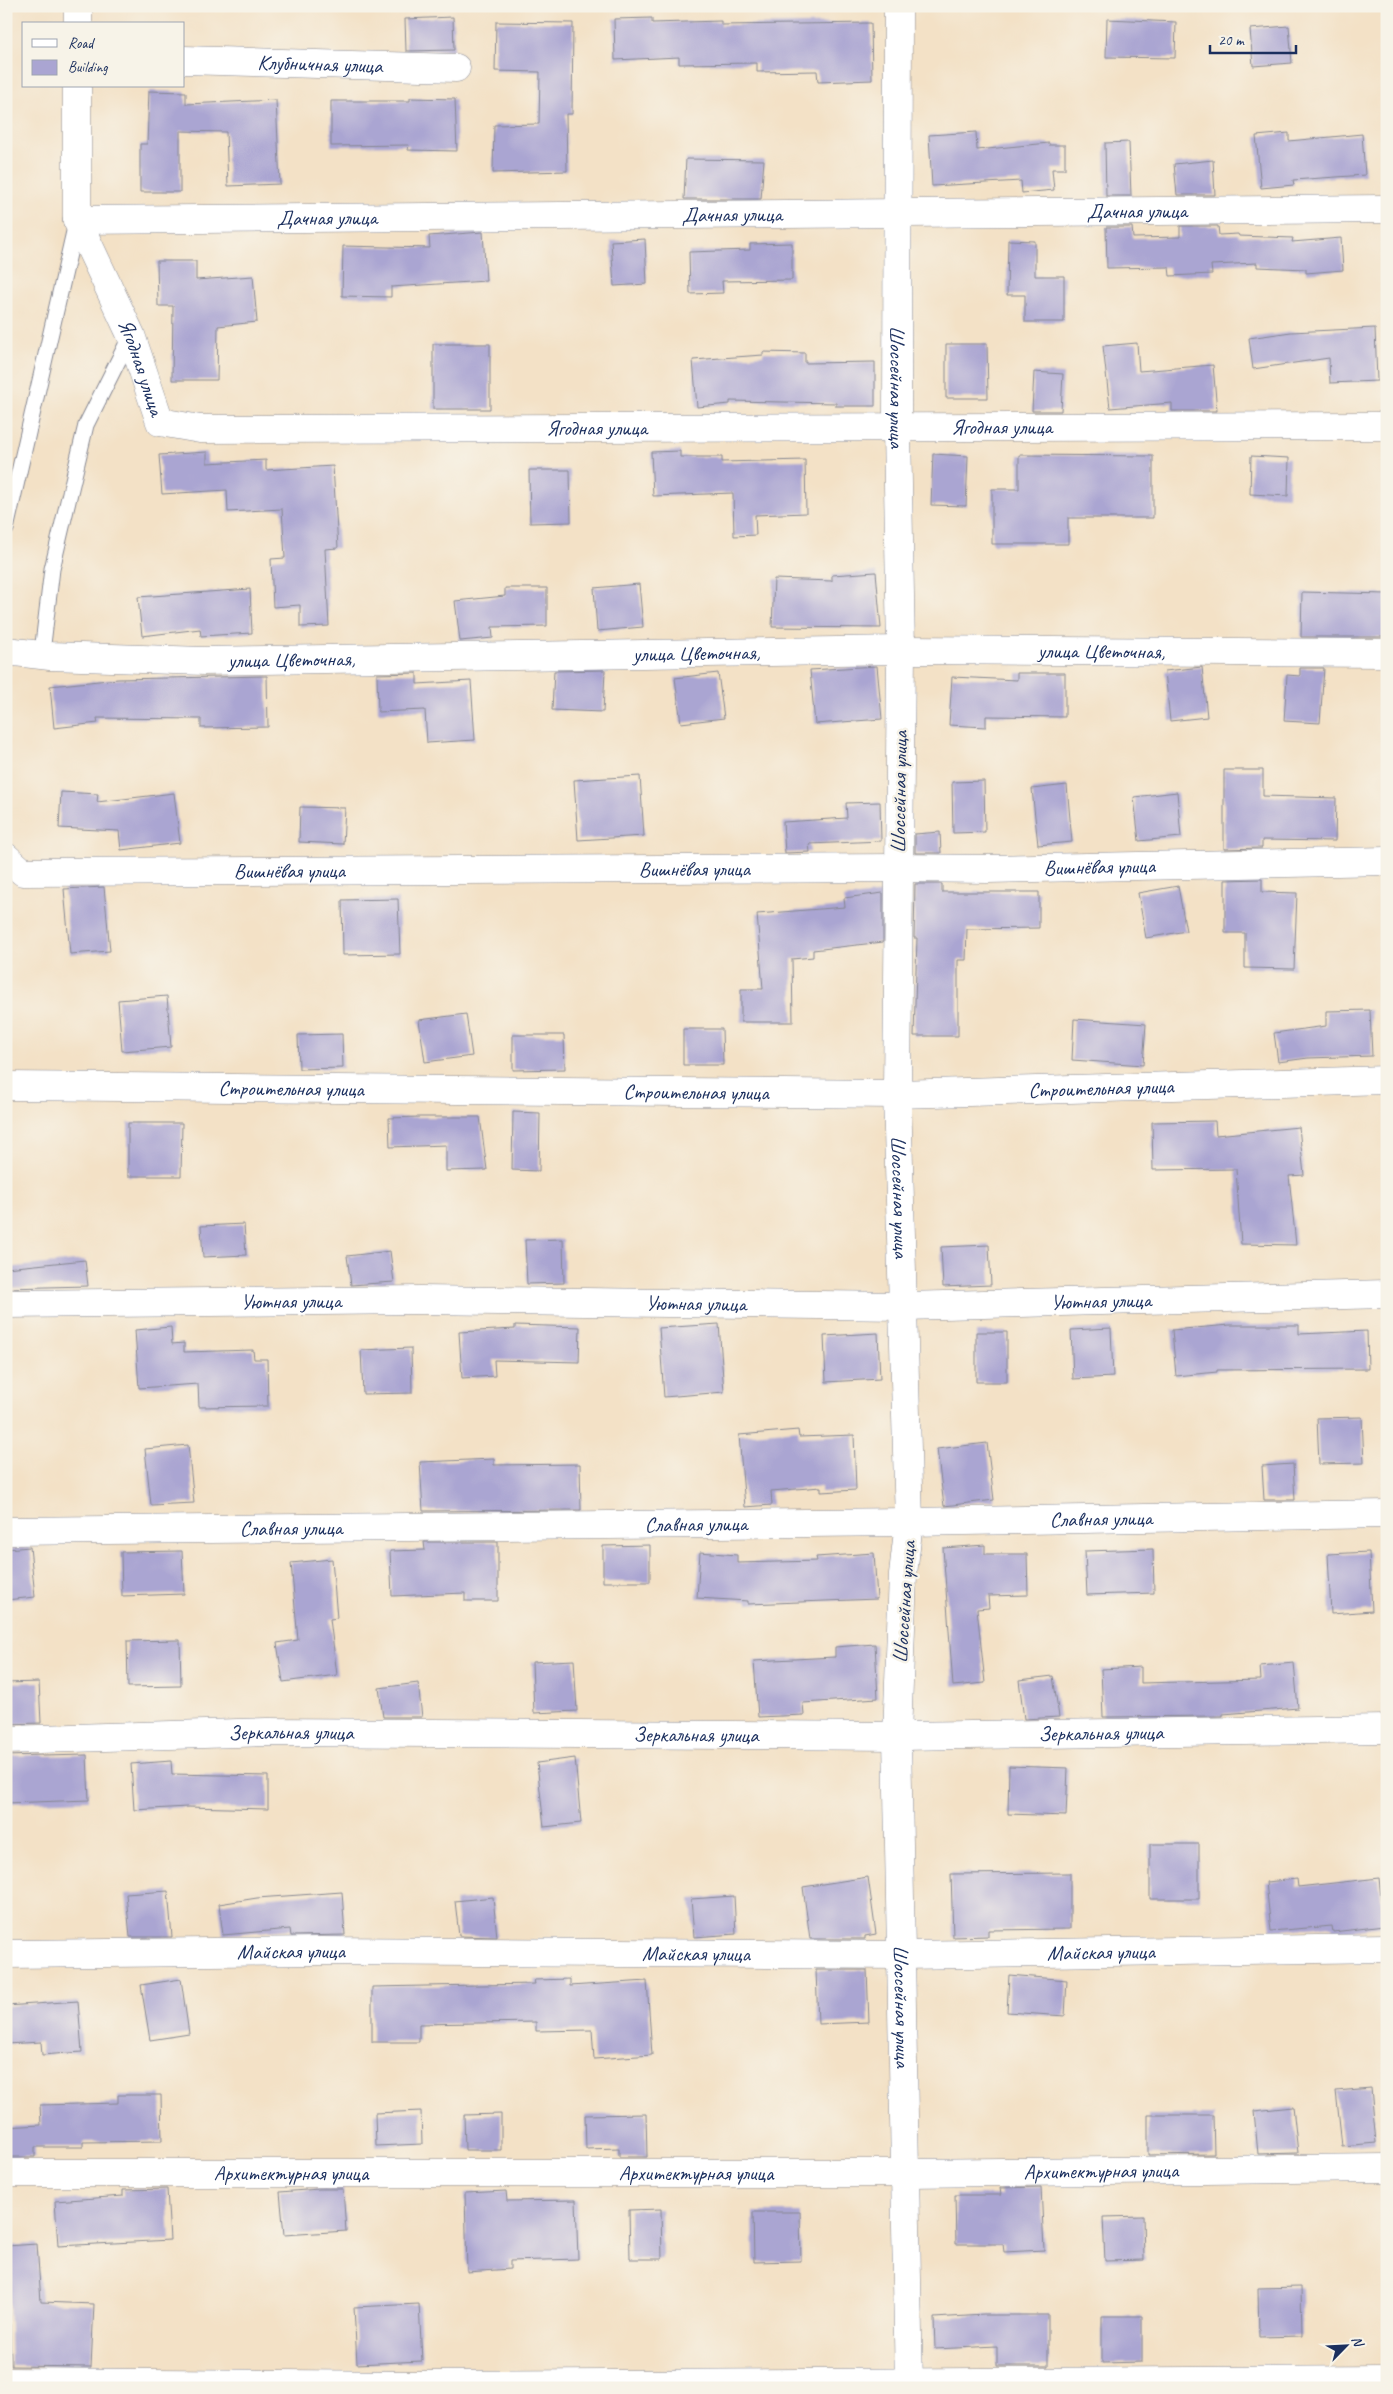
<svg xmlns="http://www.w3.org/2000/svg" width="1393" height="2394" viewBox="0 0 1393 2394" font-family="Caveat,sans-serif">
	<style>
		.building { fill: #aaa5d2 }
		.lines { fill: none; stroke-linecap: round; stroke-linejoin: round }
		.service-casing { stroke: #878892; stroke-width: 17 }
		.minor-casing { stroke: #878892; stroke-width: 29 }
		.service { stroke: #fff; stroke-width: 15 }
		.minor { stroke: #fff; stroke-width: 28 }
		.labels { text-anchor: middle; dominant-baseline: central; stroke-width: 5; stroke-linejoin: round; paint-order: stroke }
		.street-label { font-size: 21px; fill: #1b2f5e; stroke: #f7f3e8 }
	</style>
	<rect width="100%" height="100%" fill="#f7f3e8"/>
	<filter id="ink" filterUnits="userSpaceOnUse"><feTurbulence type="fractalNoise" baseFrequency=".02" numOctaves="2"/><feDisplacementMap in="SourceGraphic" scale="10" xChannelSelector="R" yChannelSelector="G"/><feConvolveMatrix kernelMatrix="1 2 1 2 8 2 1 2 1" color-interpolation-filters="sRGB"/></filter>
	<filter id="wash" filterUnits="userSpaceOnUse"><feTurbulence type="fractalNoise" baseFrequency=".0096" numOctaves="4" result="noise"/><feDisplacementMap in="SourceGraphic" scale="20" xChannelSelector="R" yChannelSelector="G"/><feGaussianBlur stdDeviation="1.12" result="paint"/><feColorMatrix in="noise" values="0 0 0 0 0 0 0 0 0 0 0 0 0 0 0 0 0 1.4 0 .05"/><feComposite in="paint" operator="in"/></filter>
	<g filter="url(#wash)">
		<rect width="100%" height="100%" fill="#f3e1c6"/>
		<g id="blocks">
			<!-- building -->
			<path class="building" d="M 453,17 L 454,50 L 406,51 L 405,19 Z
				M 652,18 L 652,23 L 721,21 L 721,25 L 871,23 L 872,80 L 818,82 L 817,71 L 757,72 L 757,63 L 679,64 L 679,57 L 615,60 L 614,19 Z
				M 1107,19 L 1176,22 L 1175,58 L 1106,57 Z
				M 496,22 L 573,23 L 572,114 L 566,114 L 567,171 L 493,173 L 494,125 L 539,124 L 540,72 L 495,71 Z
				M 1289,26 L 1292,63 L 1253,66 L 1250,29 Z
				M 149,91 L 186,92 L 186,104 L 276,100 L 280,184 L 228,186 L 226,132 L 180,131 L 180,192 L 140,192 L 140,144 L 147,144 Z
				M 410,98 L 455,99 L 457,151 L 408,150 L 409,145 L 331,146 L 331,101 L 410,101 Z
				M 976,132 L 977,150 L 1049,143 L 1049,145 L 1065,145 L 1065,169 L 1052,169 L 1054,190 L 1022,193 L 1021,181 L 932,186 L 929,135 Z
				M 1289,133 L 1289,141 L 1362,134 L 1365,175 L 1293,180 L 1294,185 L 1261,188 L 1256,136 Z
				M 1129,142 L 1131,196 L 1106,196 L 1105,143 Z
				M 686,159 L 764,160 L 761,199 L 684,199 Z
				M 1213,160 L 1215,195 L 1177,195 L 1174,164 Z
				M 1180,226 L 1218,226 L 1219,235 L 1238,234 L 1239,236 L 1293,238 L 1292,242 L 1341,238 L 1343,270 L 1306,273 L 1306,269 L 1257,267 L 1257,263 L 1211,265 L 1212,274 L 1170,276 L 1169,267 L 1107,268 L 1106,227 L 1132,227 L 1133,238 L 1180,237 Z
				M 483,232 L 486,281 L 391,287 L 391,297 L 342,296 L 343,246 L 430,248 L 429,236 Z
				M 645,239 L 647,284 L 614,286 L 611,241 Z
				M 1008,240 L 1035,241 L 1035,276 L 1064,276 L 1064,322 L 1025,322 L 1025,295 L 1007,295 Z
				M 792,243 L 792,280 L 722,281 L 723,293 L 690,294 L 689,252 L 750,250 L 750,244 Z
				M 157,261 L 196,261 L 196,280 L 253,276 L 257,322 L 218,326 L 217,380 L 172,380 L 173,306 L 158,306 Z
				M 1375,328 L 1377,381 L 1330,383 L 1329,358 L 1253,369 L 1249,338 L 1291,332 Z
				M 1137,343 L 1139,371 L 1213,365 L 1217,411 L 1172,411 L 1172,403 L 1110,408 L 1103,346 Z
				M 433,344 L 490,344 L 490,409 L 433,409 Z
				M 946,344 L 987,344 L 988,398 L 946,398 Z
				M 763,352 L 805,353 L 805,363 L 875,362 L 875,406 L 836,406 L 836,403 L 730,401 L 730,404 L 697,407 L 693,360 L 763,355 Z
				M 1034,372 L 1063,374 L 1061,411 L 1032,411 Z
				M 680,451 L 680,457 L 722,457 L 722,462 L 805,460 L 806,513 L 755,515 L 756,535 L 734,536 L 733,493 L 653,496 L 651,452 Z
				M 207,452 L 207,463 L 266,460 L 266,470 L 333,466 L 338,548 L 325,549 L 329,626 L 300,627 L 300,605 L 273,607 L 271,559 L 285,558 L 282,509 L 228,512 L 227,490 L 162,494 L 159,455 Z
				M 933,454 L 968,456 L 966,506 L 931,505 Z
				M 1019,455 L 1153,456 L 1153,518 L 1068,518 L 1068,544 L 992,544 L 992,489 L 1019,489 Z
				M 1251,456 L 1289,458 L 1288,496 L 1250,494 Z
				M 529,470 L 570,470 L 571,522 L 530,523 Z
				M 876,572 L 881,628 L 772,627 L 774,579 L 832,581 L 832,575 Z
				M 639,584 L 643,627 L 597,631 L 594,588 Z
				M 505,588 L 547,588 L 547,626 L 492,627 L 493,638 L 460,641 L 455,601 L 505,596 Z
				M 250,589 L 252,633 L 201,636 L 200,629 L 142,636 L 138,597 Z
				M 1302,592 L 1387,594 L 1387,637 L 1301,637 Z
				M 877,666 L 882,719 L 815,724 L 810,670 Z
				M 1202,667 L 1207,717 L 1170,721 L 1165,671 Z
				M 1300,668 L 1324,668 L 1320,723 L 1284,721 L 1287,675 L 1300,676 Z
				M 605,670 L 603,712 L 552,710 L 554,671 Z
				M 417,673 L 417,684 L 471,681 L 475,740 L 427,743 L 425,710 L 378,712 L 377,674 Z
				M 718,673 L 724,718 L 681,723 L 675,678 Z
				M 1017,673 L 1065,673 L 1065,717 L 986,716 L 986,727 L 949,725 L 952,677 L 1017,680 Z
				M 267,676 L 268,727 L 201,728 L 201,719 L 97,718 L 98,723 L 54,728 L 50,686 L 118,679 Z
				M 1224,770 L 1263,770 L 1263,796 L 1336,798 L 1335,841 L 1262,840 L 1262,848 L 1224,849 Z
				M 640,776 L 644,836 L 578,840 L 574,780 Z
				M 984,781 L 985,832 L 953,833 L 952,782 Z
				M 1067,785 L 1072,842 L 1038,845 L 1032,789 Z
				M 61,792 L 98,794 L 97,802 L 174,793 L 180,843 L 121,850 L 119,831 L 59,828 Z
				M 1177,792 L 1181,837 L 1139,841 L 1134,797 Z
				M 880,802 L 881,841 L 809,844 L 810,852 L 785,853 L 783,822 L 847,818 L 846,803 Z
				M 300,807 L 345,808 L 343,844 L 299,842 Z
				M 940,832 L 941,853 L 915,853 L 915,834 Z
				M 1262,879 L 1262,892 L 1297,893 L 1294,969 L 1245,968 L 1245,933 L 1225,933 L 1225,880 Z
				M 915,884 L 942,884 L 942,892 L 1039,892 L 1039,928 L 967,929 L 966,960 L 958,960 L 958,1036 L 914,1036 L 917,938 L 914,938 Z
				M 1178,886 L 1186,931 L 1146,938 L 1138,893 Z
				M 104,887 L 110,951 L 70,954 L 64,889 Z
				M 883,893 L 883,942 L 813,950 L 813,957 L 792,959 L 793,1022 L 741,1022 L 741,989 L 763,989 L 757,914 L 845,907 L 844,898 Z
				M 398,899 L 400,954 L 343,955 L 342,900 Z
				M 167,996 L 171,1047 L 122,1051 L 118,1000 Z
				M 1370,1010 L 1372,1056 L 1308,1058 L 1278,1062 L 1274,1033 L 1326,1026 L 1326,1011 Z
				M 466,1014 L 472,1056 L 425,1062 L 419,1020 Z
				M 1074,1019 L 1146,1024 L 1143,1065 L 1072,1060 Z
				M 683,1029 L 722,1029 L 723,1065 L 683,1065 Z
				M 342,1034 L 343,1068 L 299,1069 L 298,1035 Z
				M 513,1035 L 564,1035 L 565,1069 L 513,1070 Z
				M 513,1112 L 540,1113 L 539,1171 L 512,1170 Z
				M 420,1117 L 480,1117 L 487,1170 L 446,1171 L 446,1145 L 390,1147 L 389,1118 Z
				M 1215,1121 L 1216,1135 L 1299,1127 L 1304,1175 L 1289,1176 L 1296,1245 L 1241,1244 L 1236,1169 L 1153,1170 L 1152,1122 Z
				M 128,1123 L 182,1123 L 181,1176 L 128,1176 Z
				M 244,1224 L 246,1255 L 203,1257 L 201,1226 Z
				M 563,1239 L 564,1283 L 527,1284 L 525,1240 Z
				M 989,1245 L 991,1285 L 943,1287 L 941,1247 Z
				M 390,1251 L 394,1282 L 351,1285 L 347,1256 Z
				M 85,1260 L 88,1286 L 6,1288 L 6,1268 Z
				M 719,1324 L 724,1392 L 664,1397 L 659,1328 Z
				M 515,1325 L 580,1327 L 579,1362 L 494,1360 L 495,1376 L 462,1378 L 459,1332 L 515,1329 Z
				M 1230,1325 L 1299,1325 L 1299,1334 L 1367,1331 L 1368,1369 L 1217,1370 L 1217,1372 L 1176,1376 L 1172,1330 Z
				M 171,1327 L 172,1344 L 184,1343 L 184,1352 L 253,1350 L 254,1359 L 267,1359 L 268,1406 L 199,1407 L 198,1384 L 139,1388 L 135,1330 Z
				M 1111,1328 L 1113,1377 L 1073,1379 L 1071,1330 Z
				M 976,1332 L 1007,1332 L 1007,1382 L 976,1382 Z
				M 878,1333 L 880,1379 L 826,1382 L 824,1336 Z
				M 411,1348 L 412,1393 L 363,1394 L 361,1350 Z
				M 1362,1417 L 1364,1463 L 1319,1464 L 1317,1418 Z
				M 798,1430 L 799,1437 L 854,1435 L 856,1490 L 821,1492 L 821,1487 L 771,1491 L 772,1505 L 745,1507 L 739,1435 Z
				M 987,1443 L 994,1500 L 944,1506 L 937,1449 Z
				M 188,1445 L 194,1503 L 151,1505 L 145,1449 Z
				M 494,1459 L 494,1465 L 580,1464 L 581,1510 L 423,1511 L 420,1462 Z
				M 1293,1464 L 1295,1500 L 1264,1500 L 1262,1466 Z
				M 424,1542 L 498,1542 L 498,1601 L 465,1601 L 465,1593 L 392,1596 L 390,1551 L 425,1550 Z
				M 650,1545 L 650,1582 L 603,1582 L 603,1546 Z
				M 985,1545 L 985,1554 L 1027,1554 L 1028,1595 L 988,1596 L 989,1608 L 977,1609 L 985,1683 L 953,1686 L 943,1548 Z
				M 30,1547 L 35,1597 L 6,1600 L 6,1549 Z
				M 1153,1549 L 1154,1593 L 1087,1595 L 1085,1551 Z
				M 182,1551 L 184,1594 L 122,1596 L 121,1552 Z
				M 700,1552 L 737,1555 L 737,1563 L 817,1561 L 816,1557 L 874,1553 L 877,1599 L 748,1604 L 748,1601 L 697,1598 Z
				M 1369,1552 L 1372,1611 L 1331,1614 L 1328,1554 Z
				M 332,1559 L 337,1618 L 330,1619 L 337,1675 L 283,1682 L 277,1643 L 298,1640 L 291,1563 Z
				M 180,1640 L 181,1686 L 128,1687 L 127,1641 Z
				M 875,1644 L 878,1698 L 803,1703 L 804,1715 L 758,1717 L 754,1661 L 835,1657 L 835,1647 Z
				M 574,1660 L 577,1711 L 534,1713 L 532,1662 Z
				M 1294,1663 L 1298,1708 L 1223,1714 L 1223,1716 L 1103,1717 L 1101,1669 L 1141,1667 L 1141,1683 L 1261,1680 L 1260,1666 Z
				M 1053,1676 L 1059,1717 L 1024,1719 L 1019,1680 Z
				M 39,1682 L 41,1723 L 6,1724 L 6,1683 Z
				M 418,1683 L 422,1717 L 383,1717 L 379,1688 Z
				M 42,1755 L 42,1756 L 87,1755 L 89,1800 L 6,1803 L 6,1756 Z
				M 575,1758 L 581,1823 L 544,1827 L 537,1763 Z
				M 171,1761 L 172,1774 L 268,1776 L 268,1809 L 187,1807 L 134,1810 L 131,1764 Z
				M 1009,1766 L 1068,1768 L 1066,1816 L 1008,1814 Z
				M 1150,1844 L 1199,1844 L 1199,1899 L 1150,1899 Z
				M 1070,1873 L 1070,1929 L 988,1930 L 988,1936 L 953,1937 L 951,1874 Z
				M 868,1877 L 876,1934 L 865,1936 L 865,1939 L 810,1939 L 803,1887 Z
				M 1379,1878 L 1384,1926 L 1333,1932 L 1332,1926 L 1271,1931 L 1266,1882 L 1297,1879 L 1298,1887 Z
				M 168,1891 L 172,1937 L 130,1937 L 126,1894 Z
				M 342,1892 L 345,1935 L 291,1936 L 290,1929 L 223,1935 L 219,1904 L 257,1898 Z
				M 734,1896 L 736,1934 L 694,1937 L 691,1899 Z
				M 493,1897 L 497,1937 L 459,1936 L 455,1901 Z
				M 816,1970 L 867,1970 L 869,2022 L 818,2024 Z
				M 1009,1975 L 1067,1980 L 1065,2016 L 1007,2012 Z
				M 181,1979 L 189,2034 L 150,2040 L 141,1985 Z
				M 570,1979 L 570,1986 L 647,1981 L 652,2055 L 594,2059 L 592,2030 L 536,2031 L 536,2022 L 419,2024 L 419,2042 L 372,2042 L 372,1987 L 535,1984 L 534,1980 Z
				M 78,2001 L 82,2052 L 42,2055 L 41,2042 L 6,2044 L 6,2006 Z
				M 1371,2088 L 1376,2143 L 1342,2146 L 1336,2091 Z
				M 118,2095 L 161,2095 L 162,2141 L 83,2142 L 83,2147 L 35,2147 L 35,2157 L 6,2157 L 6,2127 L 41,2125 L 40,2105 L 118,2103 Z
				M 1293,2107 L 1298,2153 L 1258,2154 L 1254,2111 Z
				M 421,2111 L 422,2144 L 376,2146 L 375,2113 Z
				M 501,2114 L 501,2150 L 465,2150 L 464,2115 Z
				M 646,2114 L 647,2157 L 619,2157 L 619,2148 L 586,2149 L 585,2115 Z
				M 1148,2115 L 1213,2115 L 1214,2154 L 1148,2155 Z
				M 1041,2187 L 1044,2250 L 1004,2252 L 1003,2244 L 956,2244 L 955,2195 L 1001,2195 L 1000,2188 Z
				M 167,2189 L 170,2240 L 58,2246 L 55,2201 L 123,2196 L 123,2190 Z
				M 319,2189 L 343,2189 L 346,2231 L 284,2235 L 280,2192 Z
				M 506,2191 L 507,2201 L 576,2200 L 578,2259 L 510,2261 L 510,2269 L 467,2272 L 465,2193 Z
				M 661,2209 L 662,2259 L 630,2259 L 629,2210 Z
				M 753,2212 L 800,2212 L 801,2261 L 754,2262 Z
				M 1143,2216 L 1144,2260 L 1105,2261 L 1103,2217 Z
				M 37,2244 L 41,2302 L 94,2304 L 91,2367 L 11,2366 L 9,2288 L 6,2289 L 6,2246 Z
				M 1301,2287 L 1302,2336 L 1259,2337 L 1258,2288 Z
				M 419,2304 L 422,2361 L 357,2364 L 354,2307 Z
				M 984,2315 L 1048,2315 L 1048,2366 L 997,2366 L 997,2346 L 935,2349 L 934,2318 Z
				M 1102,2316 L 1142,2316 L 1142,2362 L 1102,2363 Z"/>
		</g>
	</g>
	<g filter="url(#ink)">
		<use href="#blocks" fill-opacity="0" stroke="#878892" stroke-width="1"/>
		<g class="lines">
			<!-- service casing -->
			<g class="service-casing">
				<path id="service" d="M 6,529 L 76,223
					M 50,656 L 43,644 L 52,569 L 86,425 L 131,335"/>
			</g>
			<!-- minor casing -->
			<g class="minor-casing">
				<g id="minor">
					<path id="s1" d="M 898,6 L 897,429 L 901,650 L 897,1094 L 909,1522 L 903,1574 L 897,1736 L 909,2388"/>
					<path d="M 78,24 L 78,6"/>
					<path id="s2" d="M 184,60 L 456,68"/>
					<path id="s3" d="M 77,86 L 77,220 L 131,335 L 160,422 L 200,429 L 1387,426"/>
					<path id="s4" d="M 77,220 L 1387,209"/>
					<path id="s5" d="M 6,651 L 50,656 L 204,661 L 901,650 L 1387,653"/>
					<path id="s6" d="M 6,857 L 23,872 L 898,868 L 988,869 L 1387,861"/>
					<path id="s7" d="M 6,1086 L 897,1094 L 1387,1080"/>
					<path id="s8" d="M 6,1304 L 421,1300 L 904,1306 L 1387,1294"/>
					<path id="s9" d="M 6,1531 L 909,1522 L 1387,1514"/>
					<path id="s10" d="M 6,1740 L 267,1732 L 897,1736 L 1387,1729"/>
					<path id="s11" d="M 6,1954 L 320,1951 L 901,1955 L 1387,1948"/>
					<path id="s12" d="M 6,2173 L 906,2173 L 1387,2168"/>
					<path d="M 6,2382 L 416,2385 L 1387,2380"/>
				</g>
			</g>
			<!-- service -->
			<use href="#service" class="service"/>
			<!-- minor -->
			<use href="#minor" class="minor"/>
		</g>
	</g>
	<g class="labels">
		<!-- street labels -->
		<g class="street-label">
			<text stroke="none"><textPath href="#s2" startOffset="136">Клубничная улица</textPath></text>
			<text stroke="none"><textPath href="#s4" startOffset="1060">Дачная улица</textPath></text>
			<text stroke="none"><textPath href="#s4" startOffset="655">Дачная улица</textPath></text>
			<text stroke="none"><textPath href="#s4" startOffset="250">Дачная улица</textPath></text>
			<text stroke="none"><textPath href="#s3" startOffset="295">Ягодная улица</textPath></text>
			<text stroke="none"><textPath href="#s1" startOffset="381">Шоссейная улица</textPath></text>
			<text stroke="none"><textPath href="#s3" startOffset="1195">Ягодная улица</textPath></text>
			<text stroke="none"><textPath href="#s3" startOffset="790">Ягодная улица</textPath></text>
			<text stroke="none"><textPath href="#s5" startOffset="1096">улица Цветочная,</textPath></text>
			<text stroke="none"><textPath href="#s5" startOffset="691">улица Цветочная,</textPath></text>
			<text stroke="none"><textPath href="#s5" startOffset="286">улица Цветочная,</textPath></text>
			<text transform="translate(899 792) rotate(-89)">Шоссейная улица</text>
			<text stroke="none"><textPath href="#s6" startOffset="1099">Вишнёвая улица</textPath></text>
			<text stroke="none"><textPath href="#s6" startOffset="694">Вишнёвая улица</textPath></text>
			<text stroke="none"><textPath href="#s6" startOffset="289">Вишнёвая улица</textPath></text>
			<text stroke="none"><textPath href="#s7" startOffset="1095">Строительная улица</textPath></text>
			<text stroke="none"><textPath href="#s7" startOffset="285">Строительная улица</textPath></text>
			<text stroke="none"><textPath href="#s7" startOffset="690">Строительная улица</textPath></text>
			<text stroke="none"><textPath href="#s1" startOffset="1191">Шоссейная улица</textPath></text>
			<text stroke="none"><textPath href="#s8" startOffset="285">Уютная улица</textPath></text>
			<text stroke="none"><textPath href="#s8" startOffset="1095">Уютная улица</textPath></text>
			<text stroke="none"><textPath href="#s8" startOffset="690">Уютная улица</textPath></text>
			<text stroke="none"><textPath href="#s9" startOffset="1095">Славная улица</textPath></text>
			<text stroke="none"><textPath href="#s9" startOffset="690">Славная улица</textPath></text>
			<text stroke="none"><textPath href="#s9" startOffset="285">Славная улица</textPath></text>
			<text transform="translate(904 1602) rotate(-86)">Шоссейная улица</text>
			<text stroke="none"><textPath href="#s10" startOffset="285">Зеркальная улица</textPath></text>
			<text stroke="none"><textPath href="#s10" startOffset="1095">Зеркальная улица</textPath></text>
			<text stroke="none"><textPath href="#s10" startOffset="690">Зеркальная улица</textPath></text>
			<text stroke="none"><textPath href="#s11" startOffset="285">Майская улица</textPath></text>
			<text stroke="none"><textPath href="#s11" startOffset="1095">Майская улица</textPath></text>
			<text stroke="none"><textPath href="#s11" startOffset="690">Майская улица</textPath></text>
			<text stroke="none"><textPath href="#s1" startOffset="2001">Шоссейная улица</textPath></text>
			<text stroke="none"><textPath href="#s12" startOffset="1095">Архитектурная улица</textPath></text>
			<text stroke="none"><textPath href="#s12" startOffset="285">Архитектурная улица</textPath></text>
			<text stroke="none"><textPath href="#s12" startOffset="690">Архитектурная улица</textPath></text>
		</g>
	</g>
	<!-- margin -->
	<rect width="1393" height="2394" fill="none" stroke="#f7f3e8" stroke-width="25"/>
	<!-- legend -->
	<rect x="22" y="22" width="162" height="65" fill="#f7f3e8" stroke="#9fa5b1"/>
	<rect x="32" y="39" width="25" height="8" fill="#ffffff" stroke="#9fa5b1"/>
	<text x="68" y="48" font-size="15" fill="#1b2f5e">Road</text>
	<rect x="32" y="60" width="25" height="15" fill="#aaa5d2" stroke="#9fa5b1"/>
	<text x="68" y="72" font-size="15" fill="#1b2f5e">Building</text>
	<!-- north arrow -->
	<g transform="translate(1346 2346) rotate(66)" stroke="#f7f3e8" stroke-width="4" paint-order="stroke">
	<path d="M0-4L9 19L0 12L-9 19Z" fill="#1b2f5e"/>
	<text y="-8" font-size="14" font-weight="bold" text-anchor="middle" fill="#1b2f5e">N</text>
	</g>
	<!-- scale -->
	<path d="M1210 45v8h86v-8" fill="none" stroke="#1b2f5e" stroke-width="2.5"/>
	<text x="1218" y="45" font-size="15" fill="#1b2f5e" stroke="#f7f3e8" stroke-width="4" paint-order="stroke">20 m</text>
</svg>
